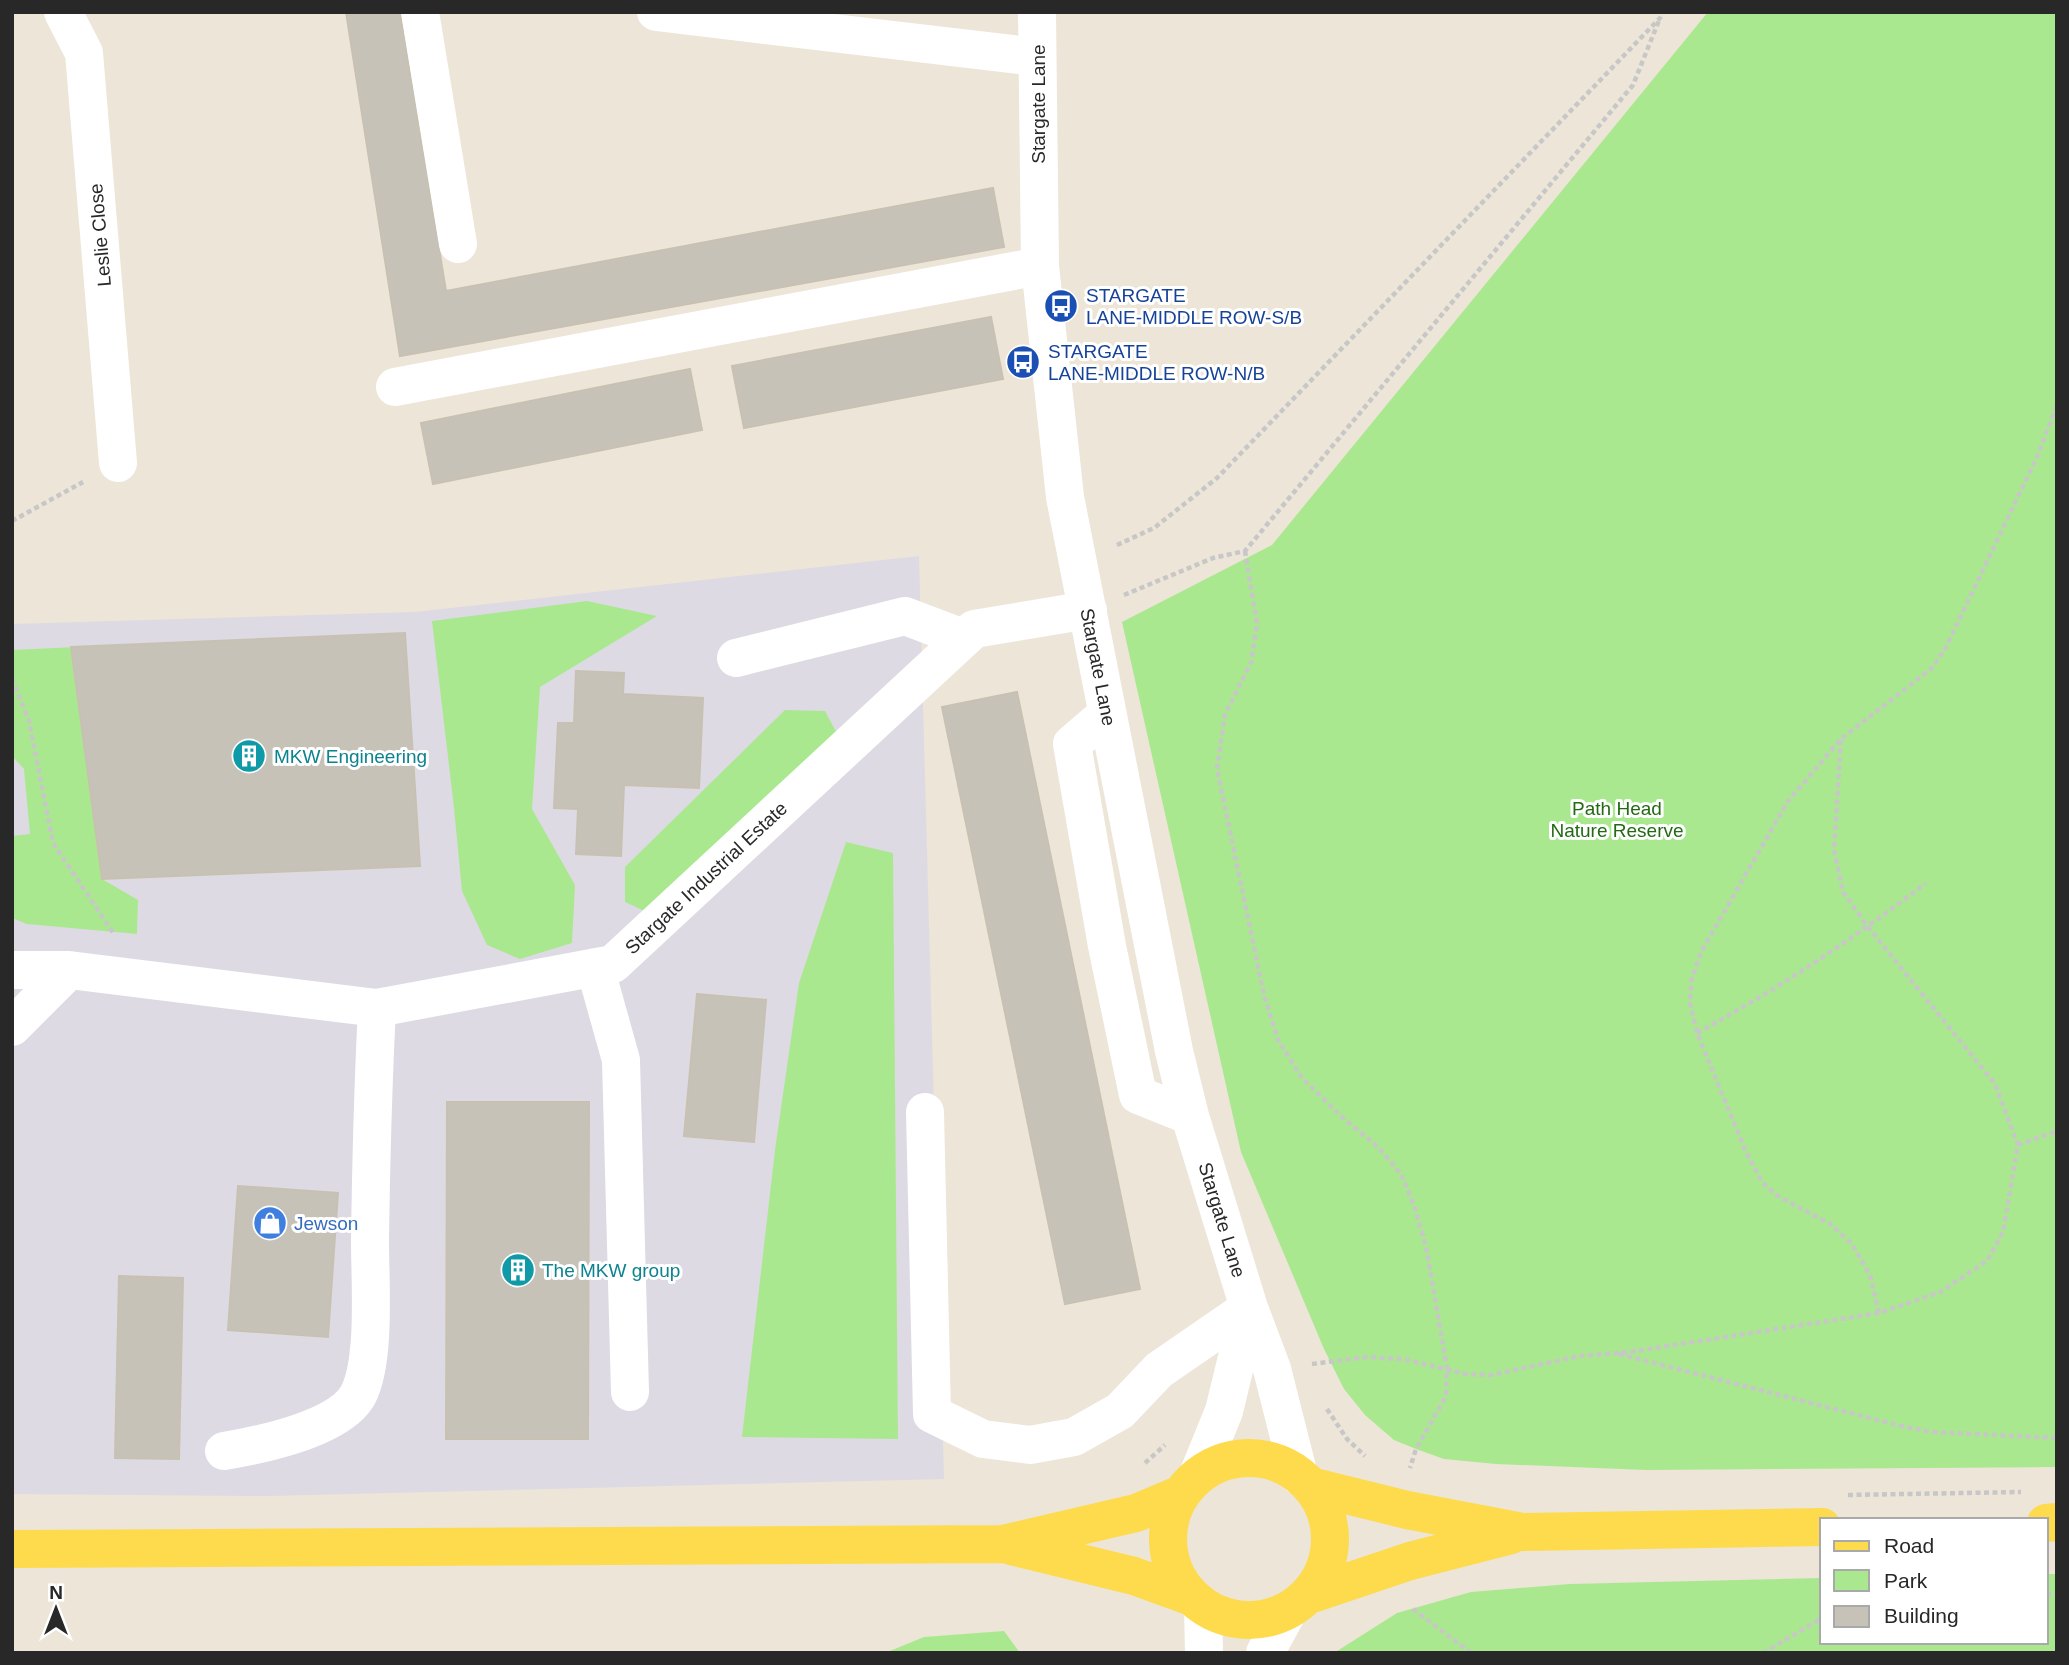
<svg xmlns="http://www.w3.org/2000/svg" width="2069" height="1665" viewBox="0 0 2069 1665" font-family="Helvetica,sans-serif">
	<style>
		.industrial { fill: #dddae4 }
		.green { fill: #aae88f }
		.building { fill: #c7c2b8; stroke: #c8c1b2; stroke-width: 2 }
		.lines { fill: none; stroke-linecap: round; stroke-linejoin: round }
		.path { stroke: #c7c7c7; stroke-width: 4.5; stroke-dasharray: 5 3.5; stroke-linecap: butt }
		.minor { stroke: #fff; stroke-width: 38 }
		.major { stroke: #fddb4d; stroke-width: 38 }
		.labels { text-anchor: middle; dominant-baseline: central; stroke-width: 6; stroke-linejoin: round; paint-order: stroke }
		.street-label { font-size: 19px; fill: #282828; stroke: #fff }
		.transit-label { font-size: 19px; fill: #164399; stroke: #fff; text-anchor: start }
		.culture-label { font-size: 19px; fill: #0d838f; stroke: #fff; text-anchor: start }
		.park-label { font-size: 19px; fill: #226b13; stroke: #fff }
		.shop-label { font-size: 19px; fill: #366cbe; stroke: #fff; text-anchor: start }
	</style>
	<rect width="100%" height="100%" fill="#ece5d8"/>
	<!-- industrial -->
	<path class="industrial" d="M 919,556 L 944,1479 L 267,1496 L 12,1494 L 12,624 L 415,612 Z"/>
	<!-- green -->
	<path class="green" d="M 1708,12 L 2057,12 L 2057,1467 L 1646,1470 L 1496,1464 L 1444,1459 L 1416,1449 L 1394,1440 L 1365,1415 L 1344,1389 L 1324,1349 L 1241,1152 L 1122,622 L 1272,545 Z
		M 587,601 L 657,616 L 540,687 L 532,809 L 575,885 L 572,943 L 520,959 L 487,945 L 462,891 L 454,808 L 432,621 Z
		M 76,647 L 102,879 L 138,900 L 137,934 L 27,924 L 12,918 L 12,836 L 30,834 L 24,769 L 12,756 L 12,650 Z
		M 785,710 L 825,711 L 840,739 L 653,915 L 625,902 L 625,867 Z
		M 846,842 L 893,853 L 898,1439 L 742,1437 L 775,1150 L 799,983 Z
		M 2046,1574 L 2057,1574 L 2057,1653 L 1334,1653 L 1397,1613 L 1471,1592 L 1570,1584 L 1822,1578 L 1822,1642 L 2046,1642 Z
		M 1004,1631 L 1020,1653 L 885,1653 L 924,1637 Z"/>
	<!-- building -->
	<path class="building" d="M 346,12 L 400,12 L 446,291 L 993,188 L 1004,247 L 400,356 Z
		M 991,317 L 1003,379 L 744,428 L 732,366 Z
		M 690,369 L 702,430 L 433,484 L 421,423 Z
		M 405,633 L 420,866 L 102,879 L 71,647 Z
		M 576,671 L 624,673 L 623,694 L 703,698 L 699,788 L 624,785 L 621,856 L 576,854 L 578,809 L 554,808 L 558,723 L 574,723 Z
		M 1017,692 L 1140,1289 L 1065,1304 L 942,707 Z
		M 697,994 L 766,1000 L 754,1142 L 684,1136 Z
		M 447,1102 L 589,1102 L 588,1439 L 446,1439 Z
		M 238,1186 L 338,1193 L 328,1337 L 228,1330 Z
		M 119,1276 L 183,1278 L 179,1459 L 115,1458 Z"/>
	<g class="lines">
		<!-- path -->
		<path class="path" d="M 12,521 L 83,482
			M 1117,545 L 1154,528 L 1217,478 L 1660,18 L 1663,12
			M 1245,551 L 1257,624 L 1251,663 L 1225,714 L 1217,769 L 1264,995 L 1278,1040 L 1302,1078 L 1344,1119 L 1378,1147 L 1401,1174 L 1414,1205 L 1426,1247 L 1447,1368 L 1446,1396 L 1416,1449 L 1410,1468
			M 1124,595 L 1213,558 L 1245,551 L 1633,85 L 1660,18
			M 12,679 L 29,721 L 53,843 L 114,934
			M 1697,1033 C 1778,989 1853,939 1926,883
			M 2018,1145 L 2057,1131
			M 1879,1313 L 1870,1275 L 1852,1244 L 1830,1224 L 1776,1195 L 1762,1182 L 1746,1152 L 1697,1033 L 1690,1003 L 1691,982 L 1701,952 L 1788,801 L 1841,739 L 1932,668 L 1946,647 L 2037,457 L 2057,405
			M 1619,1354 L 1901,1426 L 1932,1432 L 2057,1438
			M 1312,1364 L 1367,1357 L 1403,1359 L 1466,1374 L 1491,1375 L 1580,1356 L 1629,1352 L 1879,1313 L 1940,1292 L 1987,1261 L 2003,1232 L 2018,1145 L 1995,1084 L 1868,927 L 1843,892 L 1834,850 L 1841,739
			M 1327,1409 L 1347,1439 L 1365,1456
			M 1145,1463 L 1165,1445
			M 1848,1495 L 2021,1492
			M 2046,1594 L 2057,1594
			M 1413,1609 L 1471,1653
			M 1763,1653 L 1822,1618"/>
		<!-- minor -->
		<path class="minor" d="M 63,12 L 84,53 L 118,463
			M 420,12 L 458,244
			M 656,12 L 1037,57
			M 1037,12 L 1040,266 L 1065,497 L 1174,1051 L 1190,1116 L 1249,1308 L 1272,1369 L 1299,1476
			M 395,387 L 1040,266
			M 736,658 L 905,616 L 963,638
			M 1107,714 L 1072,744 L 1107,946 L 1138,1095 L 1190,1116
			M 595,967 L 621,1060 L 630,1392
			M 12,970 L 69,970 L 377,1008 L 613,964 L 974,629 L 1088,610
			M 12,1027 L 69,970
			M 925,1112 L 932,1414 L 983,1439 L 1030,1445 L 1074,1437 L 1120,1411 L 1159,1370 L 1249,1308
			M 224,1451 C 260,1445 339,1429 358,1395 C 376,1361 370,1282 370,1242 C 371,1164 373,1086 377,1008
			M 1198,1475 L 1224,1411 L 1249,1308
			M 1203,1607 L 1204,1653
			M 1265,1653 L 1288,1611"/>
		<!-- major -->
		<path class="major" d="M1168 1539a81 81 0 1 1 162 0a81 81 0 1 1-162 0Z
			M 1314,1487 L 1407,1510 L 1523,1532 L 1822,1527
			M 2046,1523 L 2057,1522
			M 1011,1546 L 1134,1576 L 1189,1596
			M 12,1549 L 1003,1544 L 1136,1513 L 1179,1495
			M 1309,1595 L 1410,1561 L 1511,1535"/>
	</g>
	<!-- icons -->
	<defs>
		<g id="bus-disc" transform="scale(1.75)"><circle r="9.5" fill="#1a4fb4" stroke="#fff"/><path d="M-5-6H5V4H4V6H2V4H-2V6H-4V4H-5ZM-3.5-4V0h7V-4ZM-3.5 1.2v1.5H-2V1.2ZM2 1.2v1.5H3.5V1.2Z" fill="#fff"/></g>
		<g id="building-disc" transform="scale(1.75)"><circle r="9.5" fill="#0f9aa8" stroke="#fff"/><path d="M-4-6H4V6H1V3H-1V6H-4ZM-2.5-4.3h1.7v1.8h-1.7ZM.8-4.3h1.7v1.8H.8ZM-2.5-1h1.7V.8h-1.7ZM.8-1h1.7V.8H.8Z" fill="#fff"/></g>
		<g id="shop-disc" transform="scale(1.75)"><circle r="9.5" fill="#3f7fe0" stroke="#fff"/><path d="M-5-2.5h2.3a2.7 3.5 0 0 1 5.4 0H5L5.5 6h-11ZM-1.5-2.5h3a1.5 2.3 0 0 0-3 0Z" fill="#fff"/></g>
	</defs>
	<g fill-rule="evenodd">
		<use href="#bus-disc" x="1061" y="306"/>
		<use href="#bus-disc" x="1023" y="362"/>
		<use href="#building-disc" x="249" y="756"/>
		<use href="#shop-disc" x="270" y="1223"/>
		<use href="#building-disc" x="518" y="1270"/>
	</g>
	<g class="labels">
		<!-- street labels -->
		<g class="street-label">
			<text transform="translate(1038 104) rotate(-90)">Stargate Lane</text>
			<text transform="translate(100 235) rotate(-95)">Leslie Close</text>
			<text transform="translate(1098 667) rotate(79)">Stargate Lane</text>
			<text transform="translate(706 878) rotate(-43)">Stargate Industrial Estate</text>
			<text transform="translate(1222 1220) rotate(73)">Stargate Lane</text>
		</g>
		<!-- transit labels -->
		<g class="transit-label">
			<text x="1086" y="295">STARGATE<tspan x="1086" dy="22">LANE-MIDDLE ROW-S/B</tspan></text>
			<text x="1048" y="351">STARGATE<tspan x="1048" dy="22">LANE-MIDDLE ROW-N/B</tspan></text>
		</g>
		<!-- culture labels -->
		<g class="culture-label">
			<text x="274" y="756">MKW Engineering</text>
			<text x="542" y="1270">The MKW group</text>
		</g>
		<!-- park labels -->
		<g class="park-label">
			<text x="1617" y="808">Path Head<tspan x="1617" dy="22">Nature Reserve</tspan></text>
		</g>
		<!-- shop labels -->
		<g class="shop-label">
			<text x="294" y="1223">Jewson</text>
		</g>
	</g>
	<!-- border -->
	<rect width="2069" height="1665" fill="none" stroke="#282828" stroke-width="28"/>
	<!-- legend -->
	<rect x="1820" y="1518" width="228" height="126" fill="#ffffff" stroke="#a9a9a9" stroke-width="2"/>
	<rect x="1834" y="1541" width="35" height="10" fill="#fddb4d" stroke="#a9a9a9" stroke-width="2"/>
	<text x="1884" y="1553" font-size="21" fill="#282828">Road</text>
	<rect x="1834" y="1570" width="35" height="21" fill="#aae88f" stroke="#a9a9a9" stroke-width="2"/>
	<text x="1884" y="1588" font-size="21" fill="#282828">Park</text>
	<rect x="1834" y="1606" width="35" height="21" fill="#c7c2b8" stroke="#a9a9a9" stroke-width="2"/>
	<text x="1884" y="1623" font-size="21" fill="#282828">Building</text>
	<!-- north arrow -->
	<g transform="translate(56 1609)" stroke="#ffffff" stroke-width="5" paint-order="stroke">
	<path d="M0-5L12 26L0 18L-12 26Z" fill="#282828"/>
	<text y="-10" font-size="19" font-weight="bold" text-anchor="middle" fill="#282828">N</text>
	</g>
</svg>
